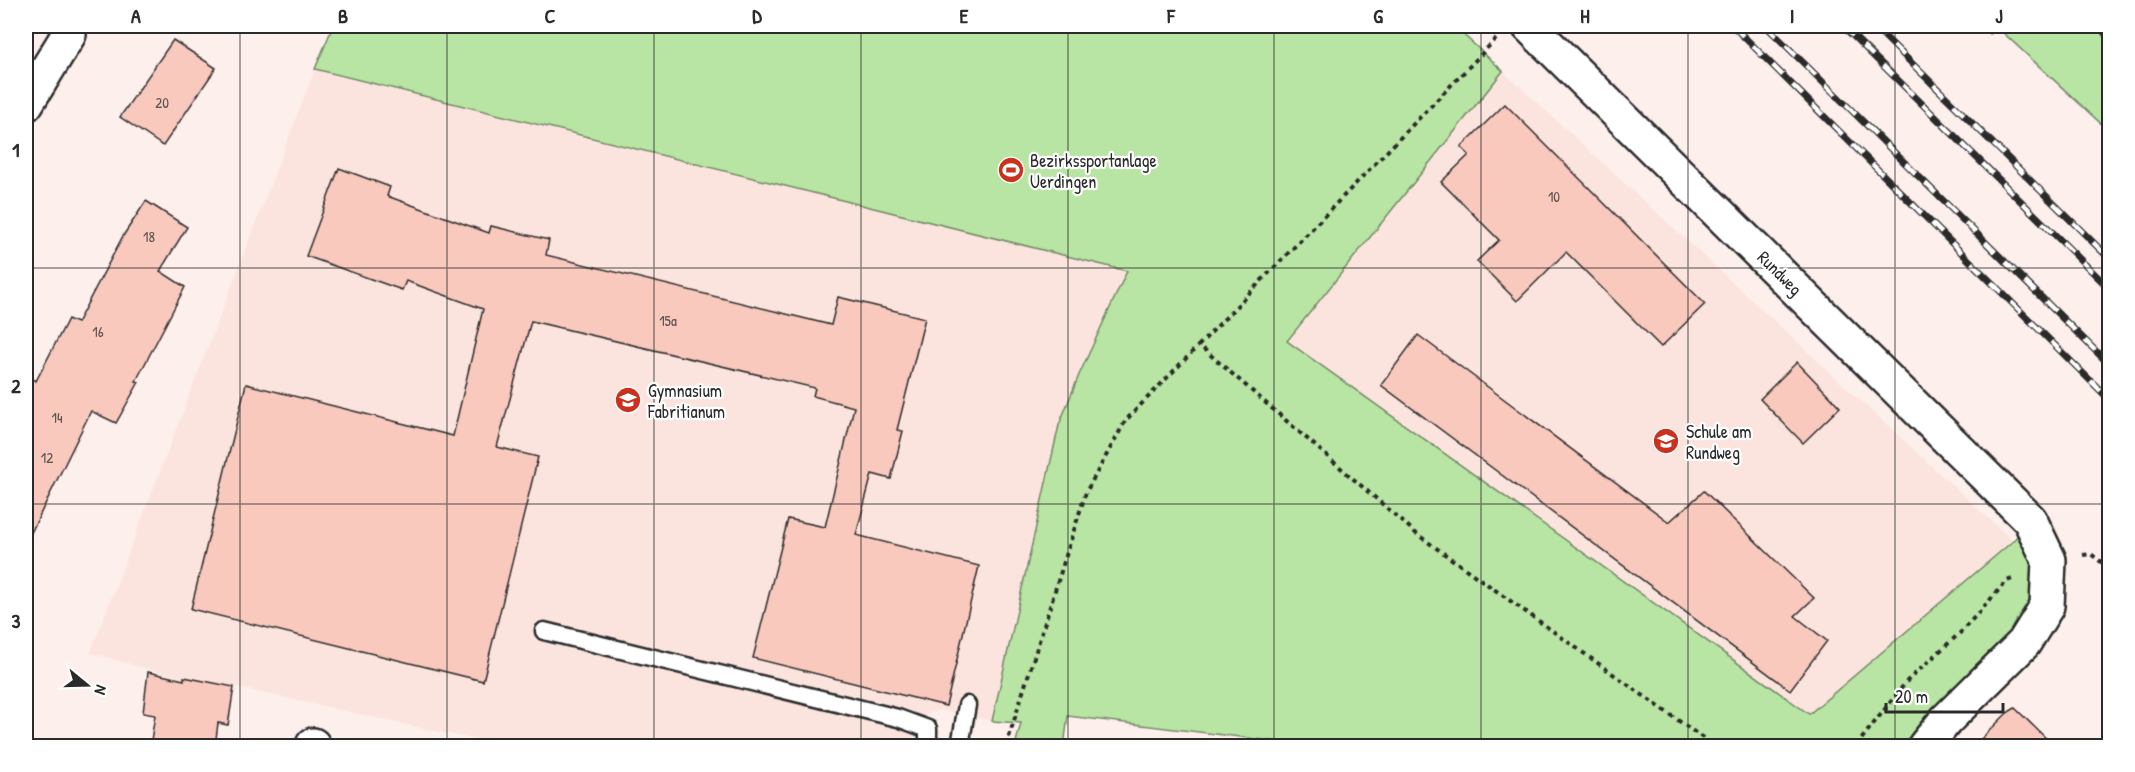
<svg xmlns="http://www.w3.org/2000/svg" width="2135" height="772" viewBox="0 0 2135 772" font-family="'Patrick Hand',sans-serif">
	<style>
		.built { fill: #fce4de }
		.green { fill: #b8e5a3; stroke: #728867; stroke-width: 1.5 }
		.building { fill: #f9c9be; stroke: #2b2b2b; stroke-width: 1.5 }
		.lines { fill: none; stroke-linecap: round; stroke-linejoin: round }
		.service-casing { stroke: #2b2b2b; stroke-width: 21 }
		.minor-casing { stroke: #2b2b2b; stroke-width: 38 }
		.path { stroke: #2b2b2b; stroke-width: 4; stroke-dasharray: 4.5 4.5; stroke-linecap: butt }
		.service { stroke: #fff; stroke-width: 16 }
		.minor { stroke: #fff; stroke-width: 33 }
		.rail-casing { stroke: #2b2b2b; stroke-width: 7 }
		.rail { stroke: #fff; stroke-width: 4.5; stroke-dasharray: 14; stroke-linecap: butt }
		.grid { fill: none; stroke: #2b2b2b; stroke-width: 1.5; stroke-opacity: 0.55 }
		.labels { text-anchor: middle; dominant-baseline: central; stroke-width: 4.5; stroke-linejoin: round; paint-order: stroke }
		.number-label { font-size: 15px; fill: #5e5250 }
		.poi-label { font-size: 18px; fill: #2b2b2b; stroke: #fff; text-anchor: start }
		.street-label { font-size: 18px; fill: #2b2b2b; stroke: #fff }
		.neatline { fill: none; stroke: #2b2b2b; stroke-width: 2 }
		.grid-label { font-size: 20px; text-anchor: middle; font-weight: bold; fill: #2b2b2b }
	</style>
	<rect width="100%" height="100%" fill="#fdefec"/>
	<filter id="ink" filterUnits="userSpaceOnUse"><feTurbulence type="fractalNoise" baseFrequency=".0167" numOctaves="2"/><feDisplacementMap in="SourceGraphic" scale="12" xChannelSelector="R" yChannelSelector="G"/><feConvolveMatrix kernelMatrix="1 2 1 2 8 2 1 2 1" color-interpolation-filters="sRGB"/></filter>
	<g filter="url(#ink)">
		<!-- built -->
		<path class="built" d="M 315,69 L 1127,271 L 1079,375 L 1059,425 L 992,721 L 939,710 L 924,715 L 920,746 L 503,746 L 227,685 L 181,678 L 90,653 Z
			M 1503,71 L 2013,541 L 1809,715 L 1286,341 Z"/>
		<!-- green -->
		<path class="green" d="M 333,26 L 1456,26 L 1455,27 L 1503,71 L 1287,341 L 1809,714 L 2013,541 L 2030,520 L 2047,606 L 1925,746 L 1314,746 L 1068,716 L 1064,746 L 1015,746 L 1021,723 L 992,721 L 1059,425 L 1079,375 L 1127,271 L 315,69 Z
			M 1981,26 L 2097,26 L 2109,44 L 2109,131 L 1999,29 L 1990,34 Z"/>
		<!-- building -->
		<path class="building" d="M 173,40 L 216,68 L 163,146 L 120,117 Z
			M 1505,104 L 1705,304 L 1661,347 L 1566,252 L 1517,301 L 1477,261 L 1499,240 L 1441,182 L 1469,155 L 1461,147 Z
			M 339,168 L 390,187 L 387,196 L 489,233 L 491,226 L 549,240 L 546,255 L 831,325 L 838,297 L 925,318 L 897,430 L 903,431 L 891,479 L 872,474 L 856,535 L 979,566 L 946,706 L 753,658 L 788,519 L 825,527 L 854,407 L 813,396 L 815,388 L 531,321 L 497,447 L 538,457 L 483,681 L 191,609 L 246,384 L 453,436 L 483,309 L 406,281 L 402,290 L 306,256 Z
			M 146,201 L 187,227 L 160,271 L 185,287 L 136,381 L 139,382 L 116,423 L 91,411 L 26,543 L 26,376 L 36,381 L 68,319 L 77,323 L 123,236 Z
			M 1418,335 L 1669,522 L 1704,491 L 1814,598 L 1795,616 L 1827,641 L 1790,690 L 1381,385 Z
			M 1797,362 L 1840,407 L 1803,443 L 1760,399 Z
			M 148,672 L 184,680 L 184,677 L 234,687 L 228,725 L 218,723 L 215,747 L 150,747 L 155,715 L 143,713 Z
			M 2015,708 L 2055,747 L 1973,747 L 2007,713 Z"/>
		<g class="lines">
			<!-- service casing -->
			<g class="service-casing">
				<path id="service" d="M 2108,26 L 2110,28
					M 544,631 L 898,718 L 928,729 L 928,746
					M 960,746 L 967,705"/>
			</g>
			<!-- minor casing -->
			<g class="minor-casing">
				<path id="minor" d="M 1529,26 L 2030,520 L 2049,560 L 2047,606 L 2024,643 L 1946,720 L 1925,746
					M 26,104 L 69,34
					M 313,746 L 313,745"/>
			</g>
			<!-- path -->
			<path class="path" d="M 1496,39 L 1199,345 L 1418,535 L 1714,746
				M 2083,555 L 2091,554 L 2110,569
				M 1006,746 L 1086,492 L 1126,420 L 1199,345
				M 1856,746 L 1907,681 L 1961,632 L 2007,581 L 2012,579"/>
			<!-- service -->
			<use href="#service" class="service"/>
			<!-- minor -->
			<use href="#minor" class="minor"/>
			<!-- rail casing -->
			<g class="rail-casing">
				<path id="rail" d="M 1733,26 L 2110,400
					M 1766,26 L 2110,365
					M 1843,26 L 2110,289
					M 1874,26 L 2110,259"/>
			</g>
			<!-- rail -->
			<use href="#rail" class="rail"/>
		</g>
	</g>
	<!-- grid -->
	<path class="grid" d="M 240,26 L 240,746M 447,26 L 447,746M 654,26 L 654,746M 861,26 L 861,746M 1068,26 L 1068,746M 1274,26 L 1274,746M 1481,26 L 1481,746M 1688,26 L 1688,746M 1895,26 L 1895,746M 26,268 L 2110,268M 26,504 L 2110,504"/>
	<!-- icons -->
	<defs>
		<g id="stadium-disc" transform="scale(1.35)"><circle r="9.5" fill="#c8321e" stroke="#fff"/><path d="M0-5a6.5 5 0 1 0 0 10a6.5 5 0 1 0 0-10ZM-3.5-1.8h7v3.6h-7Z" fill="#fff"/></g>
		<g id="school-disc" transform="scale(1.35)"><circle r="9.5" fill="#c8321e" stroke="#fff"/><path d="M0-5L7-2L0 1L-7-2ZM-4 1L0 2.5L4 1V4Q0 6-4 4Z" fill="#fff"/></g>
	</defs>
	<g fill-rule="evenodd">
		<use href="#stadium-disc" x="1011" y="170"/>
		<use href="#school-disc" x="628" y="400"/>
		<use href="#school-disc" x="1666" y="441"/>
	</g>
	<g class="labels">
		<!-- number labels -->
		<g class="number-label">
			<text x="162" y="102">20</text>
			<text x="1554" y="196">10</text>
			<text x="149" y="236">18</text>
			<text x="668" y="320">15a</text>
			<text x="98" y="331">16</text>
			<text x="57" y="417">14</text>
			<text x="47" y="457">12</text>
		</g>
		<!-- poi labels -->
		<g class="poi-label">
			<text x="1030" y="160">Bezirkssportanlage<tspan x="1030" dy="21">Uerdingen</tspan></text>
			<text x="648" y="390">Gymnasium<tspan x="648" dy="21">Fabritianum</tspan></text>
			<text x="1686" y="431">Schule am<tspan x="1686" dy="21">Rundweg</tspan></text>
		</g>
		<!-- street labels -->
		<g class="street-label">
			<text transform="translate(1780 273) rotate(45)">Rundweg</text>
		</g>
	</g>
	<!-- margin -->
	<rect width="2135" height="772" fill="none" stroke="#fff" stroke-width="66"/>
	<!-- north arrow -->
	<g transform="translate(87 685) rotate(109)" stroke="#ffffff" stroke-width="4.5" paint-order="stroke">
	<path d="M0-4.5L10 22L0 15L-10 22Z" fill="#2b2b2b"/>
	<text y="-9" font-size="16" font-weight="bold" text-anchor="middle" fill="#2b2b2b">N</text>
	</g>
	<!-- scale -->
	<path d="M1886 703v9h117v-9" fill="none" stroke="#2b2b2b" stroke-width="3"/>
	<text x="1895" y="703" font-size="18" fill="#2b2b2b" stroke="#ffffff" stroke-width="4.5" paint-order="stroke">20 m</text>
	<rect x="33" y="33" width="2069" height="706" class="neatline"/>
	<g class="grid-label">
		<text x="136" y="23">A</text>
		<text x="343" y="23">B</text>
		<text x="550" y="23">C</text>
		<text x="757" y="23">D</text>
		<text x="964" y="23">E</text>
		<text x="1171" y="23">F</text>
		<text x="1378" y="23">G</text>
		<text x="1585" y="23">H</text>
		<text x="1792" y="23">I</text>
		<text x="1999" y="23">J</text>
		<text x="16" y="157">1</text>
		<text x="16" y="393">2</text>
		<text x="16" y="628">3</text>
	</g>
</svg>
